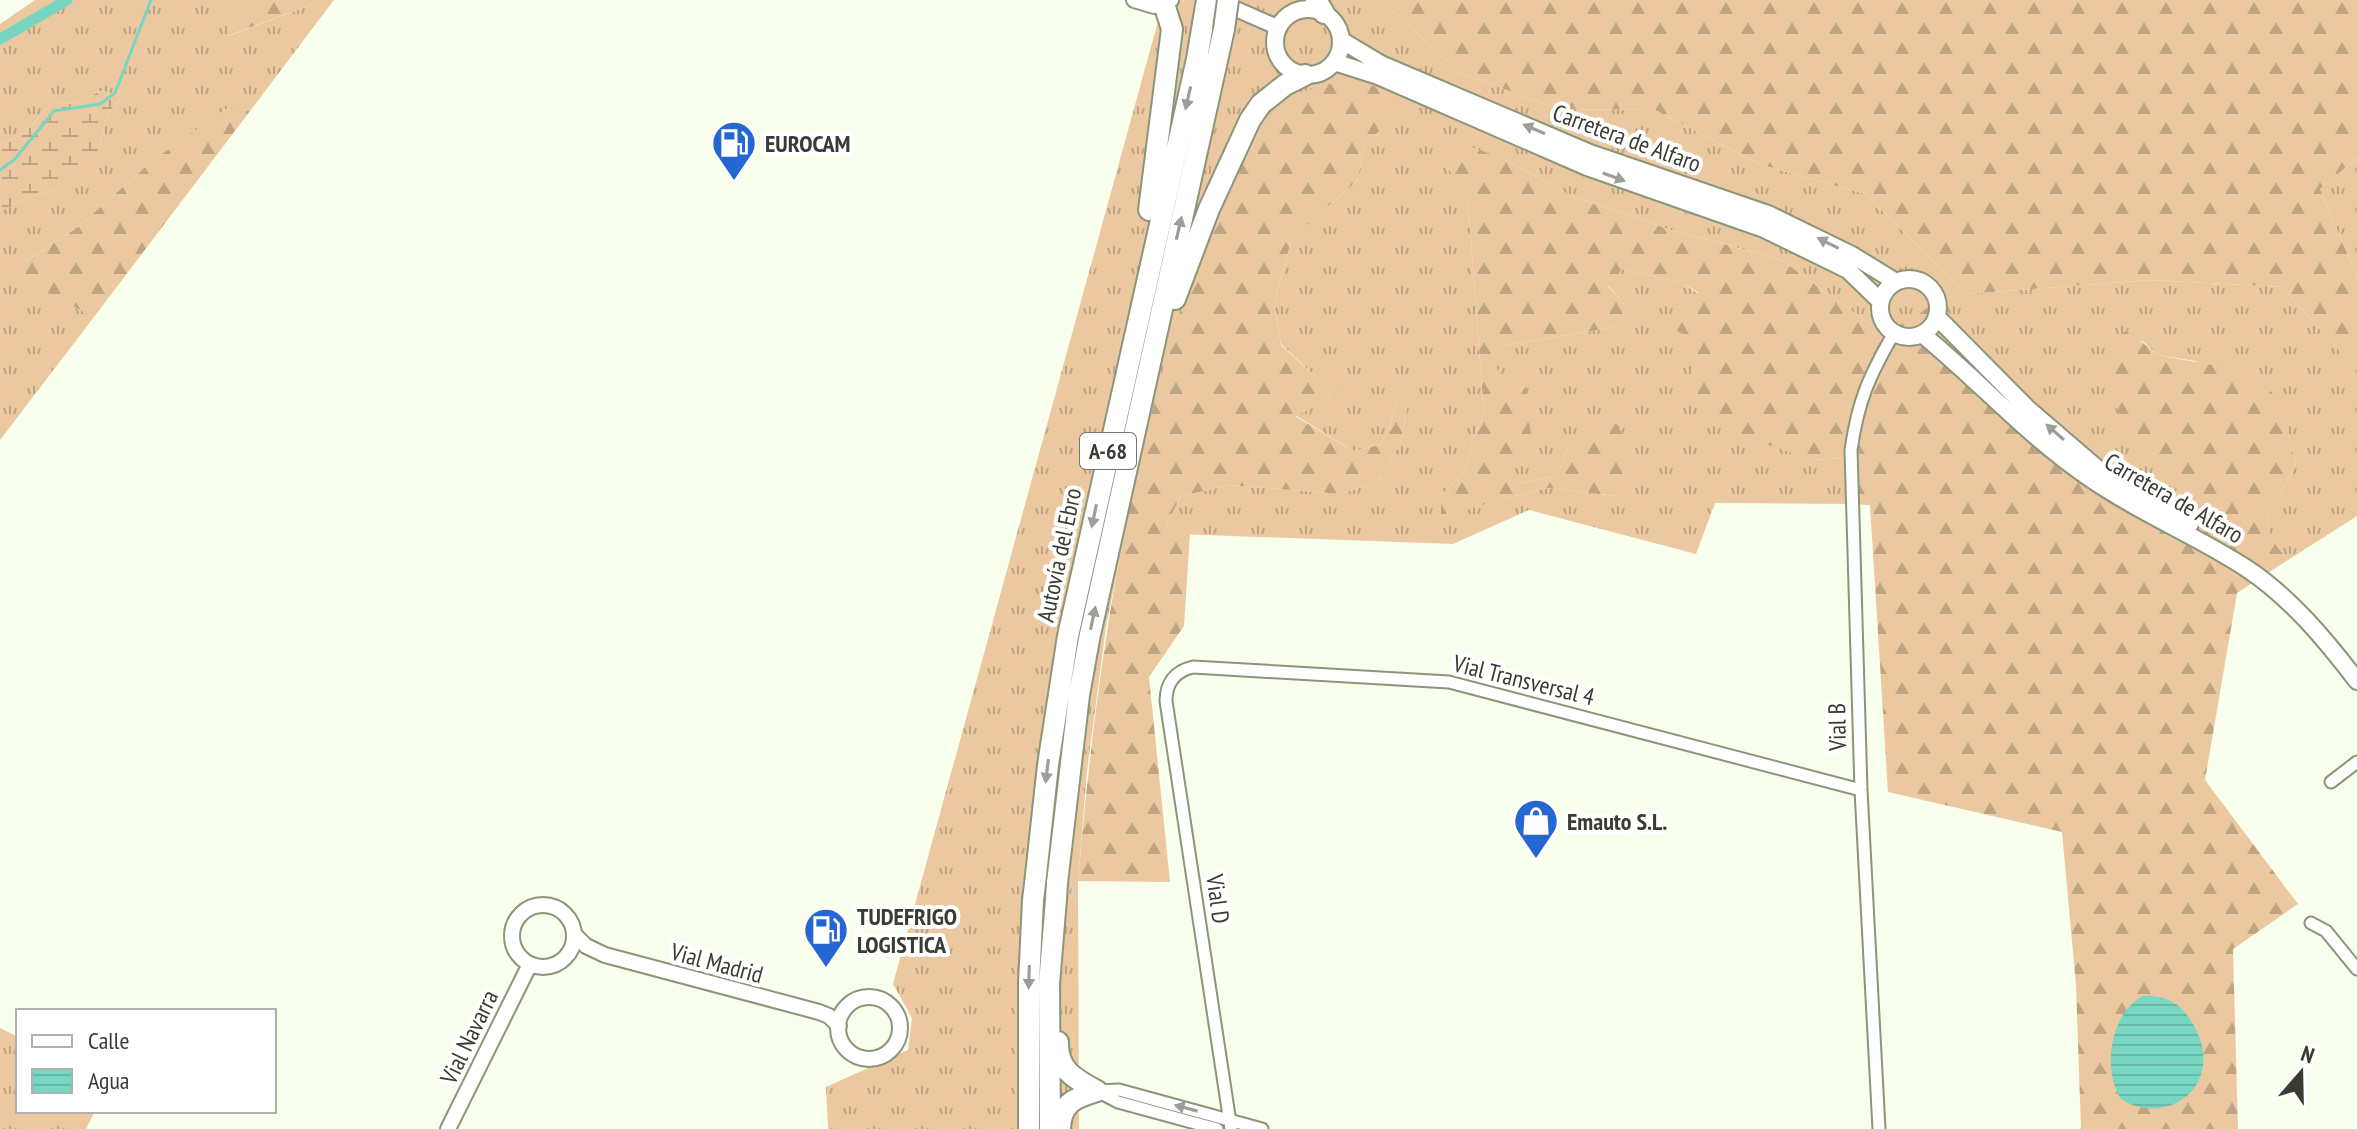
<svg xmlns="http://www.w3.org/2000/svg" width="2357" height="1129" viewBox="0 0 2357 1129" font-family="'PT Sans Narrow',sans-serif">
	<style>
		.grass { fill: url(#grass-tufts) }
		.forest { fill: url(#forest-firs) }
		.wetland { fill: url(#wetland-marsh) }
		.water { fill: url(#water-rules) }
		.lines { fill: none; stroke-linecap: round; stroke-linejoin: round }
		.stream { stroke: #78d7c3; stroke-width: 3 }
		.canal { stroke: #78d7c3; stroke-width: 11 }
		.minor-tunnel { stroke: #d2d8c7; stroke-width: 11; stroke-dasharray: 11 5.5; stroke-linecap: butt }
		.minor-casing { stroke: #8b957a; stroke-width: 15 }
		.tertiary-casing { stroke: #8b957a; stroke-width: 18 }
		.secondary-casing { stroke: #8b957a; stroke-width: 20 }
		.motorway-casing { stroke: #8b957a; stroke-width: 24 }
		.minor { stroke: #fff; stroke-width: 11 }
		.tertiary { stroke: #fff; stroke-width: 14 }
		.secondary { stroke: #fff; stroke-width: 16 }
		.motorway { stroke: #fff; stroke-width: 20 }
		.motorway-bridge-casing { stroke: #8b957a; stroke-width: 24; stroke-linecap: butt }
		.motorway-bridge { stroke: #fff; stroke-width: 20 }
		.oneway { fill: #9c9e98 }
		.labels { text-anchor: middle; dominant-baseline: central; stroke-width: 8; stroke-linejoin: round; paint-order: stroke }
		.shield { fill: #fff; stroke: #74766f; stroke-width: 2 }
		.shield-label { font-size: 22px; font-weight: bold; fill: #383c31 }
		.street-label { font-size: 24px; fill: #383c31; stroke: #fff }
		.poi-label { font-size: 24px; font-weight: bold; fill: #383c31; stroke: #fff; text-anchor: start }
	</style>
	<defs>
		<pattern id="grass-tufts" width="24" height="20" patternUnits="userSpaceOnUse" patternTransform="scale(2)"><rect width="24" height="20" fill="#ebc8a0"/><path d="M3 7l-1-3M5 7V3M7 7l1-3M15 17l-1-3M17 17v-4M19 17l1-3" fill="none" stroke="#bfa483"/></pattern>
		<pattern id="forest-firs" width="22" height="20" patternUnits="userSpaceOnUse" patternTransform="scale(2)"><rect width="22" height="20" fill="#ebc8a0"/><path d="M5 1l3.5 6h-7zM16 11l3.5 6h-7z" fill="#bfa483"/></pattern>
		<pattern id="wetland-marsh" width="20" height="14" patternUnits="userSpaceOnUse" patternTransform="scale(2)"><rect width="20" height="14" fill="#ebc8a0"/><path d="M1 5h8M5 5V1M11 12h8M15 12V8" fill="none" stroke="#bfa483"/></pattern>
		<pattern id="water-rules" width="6" height="5" patternUnits="userSpaceOnUse" patternTransform="scale(2)"><rect width="6" height="5" fill="#78d7c3"/><path d="M0 2.5h6" fill="none" stroke="#69b9a8"/></pattern>
	</defs>
	<rect width="100%" height="100%" fill="#f8ffed"/>
	<!-- grass -->
	<path class="grass" d="M 35,0 L 243,0 L 228,36 L 324,0 L 334,0 L 250,111 L 227,109 L 152,161 L 77,228 L 21,264 L 14,275 L 94,317 L 0,440 L 0,212 L 26,198 L 55,191 L 100,146 L 107,114 L 123,96 L 101,91 L 74,104 L 53,102 L 25,132 L 0,145 L 0,24 Z
		M 1161,0 L 1381,0 L 1459,72 L 1558,109 L 1655,110 L 1762,165 L 1865,194 L 1967,294 L 2150,280 L 2282,287 L 2357,370 L 2357,516 L 2288,560 L 2272,540 L 2266,520 L 2296,464 L 2288,436 L 2195,361 L 2158,355 L 2141,340 L 2149,450 L 2187,483 L 2188,498 L 2164,500 L 2096,460 L 1955,333 L 1937,300 L 1931,304 L 1926,322 L 1874,327 L 1780,259 L 1671,230 L 1572,196 L 1504,159 L 1445,163 L 1468,200 L 1484,415 L 1474,435 L 1466,469 L 1441,496 L 1501,499 L 1548,488 L 1616,496 L 1569,444 L 1557,476 L 1522,483 L 1507,471 L 1532,447 L 1507,382 L 1491,362 L 1501,346 L 1604,329 L 1638,321 L 1608,285 L 1622,269 L 1682,283 L 1699,294 L 1679,307 L 1703,346 L 1812,460 L 1845,458 L 1858,504 L 1715,503 L 1696,554 L 1529,510 L 1453,544 L 1178,534 L 1166,525 L 1181,496 L 1230,485 L 1341,494 L 1378,481 L 1400,444 L 1407,409 L 1397,395 L 1391,424 L 1380,445 L 1353,451 L 1295,415 L 1323,403 L 1338,390 L 1316,377 L 1281,344 L 1274,304 L 1292,238 L 1357,181 L 1365,144 L 1382,129 L 1375,86 L 1141,453 L 1106,627 L 1087,771 L 1078,881 L 1079,1129 L 828,1129 L 826,1087 L 908,1050 L 912,1018 L 893,984 L 1157,25 Z
		M 2357,158 L 2357,277 L 2320,189 Z
		M 0,1028 L 18,1037 L 18,1111 L 95,1111 L 86,1129 L 0,1129 Z"/>
	<!-- forest -->
	<path class="forest" d="M 243,0 L 324,0 L 227,36 Z
		M 1381,0 L 2357,0 L 2357,158 L 2320,189 L 2357,277 L 2357,370 L 2282,287 L 2150,280 L 1967,294 L 1865,194 L 1762,165 L 1655,110 L 1558,109 L 1459,72 Z
		M 1334,83 L 1375,86 L 1390,109 L 1382,129 L 1365,144 L 1357,181 L 1292,238 L 1274,304 L 1281,345 L 1316,377 L 1339,390 L 1323,403 L 1295,416 L 1353,451 L 1380,445 L 1391,424 L 1397,394 L 1407,409 L 1400,444 L 1378,481 L 1341,494 L 1230,485 L 1181,496 L 1166,525 L 1178,534 L 1190,534 L 1184,626 L 1149,677 L 1170,882 L 1078,881 C 1092,716 1114,552 1157,392 C 1176,323 1196,256 1226,192 C 1241,161 1253,128 1277,103 C 1287,94 1319,87 1334,83 Z
		M 227,108 L 250,111 L 94,317 L 13,275 L 21,264 L 77,228 L 152,161 Z
		M 1469,146 L 1504,159 L 1572,196 L 1671,230 L 1780,259 L 1874,327 L 1908,323 L 1938,299 L 1955,333 L 2096,460 L 2164,500 L 2188,498 L 2187,484 L 2149,450 L 2119,413 L 2102,377 L 2108,343 L 2127,330 L 2158,355 L 2228,368 L 2267,385 L 2279,403 L 2296,464 L 2266,520 L 2272,540 L 2288,560 L 2237,593 L 2205,780 L 2298,904 L 2233,949 L 2238,1129 L 2081,1129 L 2076,985 L 2062,832 L 1888,792 L 1870,505 L 1850,504 L 1846,453 L 1845,458 L 1813,460 L 1742,436 L 1693,394 L 1693,361 L 1702,346 L 1666,324 L 1679,307 L 1699,293 L 1682,283 L 1622,269 L 1608,286 L 1639,321 L 1604,329 L 1501,346 L 1492,362 L 1507,382 L 1526,387 L 1532,447 L 1508,471 L 1522,483 L 1557,476 L 1569,444 L 1600,424 L 1617,424 L 1630,452 L 1629,482 L 1616,496 L 1548,488 L 1501,499 L 1441,518 L 1441,496 L 1466,469 L 1474,435 L 1484,415 L 1468,200 L 1444,162 Z"/>
	<!-- wetland -->
	<path class="wetland" d="M 101,91 L 123,96 L 107,114 L 100,146 L 87,175 L 55,191 L 26,198 L 0,212 L 0,145 L 25,132 L 53,102 L 74,104 Z"/>
	<!-- water -->
	<path class="water" d="M 2143,996 C 2167,995 2181,1003 2193,1024 C 2228,1084 2168,1129 2121,1099 C 2102,1069 2110,1013 2143,996 Z"/>
	<g class="lines">
		<!-- stream -->
		<path class="stream" d="M 0,170 L 14,160 L 54,111 L 100,104 L 115,93 L 151,0"/>
		<!-- canal -->
		<path class="canal" d="M 0,39 L 67,0"/>
		<!-- minor-tunnel -->
		<path class="minor-tunnel" d="M 1022,890 L 1074,893"/>
		<!-- minor casing -->
		<g class="minor-casing">
			<path id="minor" d="M 2331,782 L 2357,762
				M 2311,923 L 2326,931 L 2357,969
				M 1097,1091 L 1119,1090 L 1262,1129
				M 1097,1091 L 1118,1102 L 1217,1129
				M 1231,1129 L 1166,701 C 1166,683 1175,671 1193,667 L 1449,682 L 1861,790
				M 1879,1129 L 1861,790 L 1851,450 C 1858,401 1869,376 1894,333"/>
		</g>
		<!-- tertiary casing -->
		<g class="tertiary-casing">
			<path id="tertiary" d="M 1134,0 L 1154,6 L 1171,0
				M 1220,2 L 1277,27
				M512 936a31 31 0 1 1 62 0a31 31 0 1 1-62 0Z
				M 574,934 L 586,946 L 605,955 L 819,1012 L 829,1016 L 839,1026
				M838 1028a31 31 0 1 1 62 0a31 31 0 1 1-62 0Z
				M 448,1129 L 530,964"/>
		</g>
		<!-- secondary casing -->
		<g class="secondary-casing">
			<path id="secondary" d="M1275 42a33 33 0 1 1 66 0a33 33 0 1 1-66 0Z
				M 1341,40 L 1381,64 L 1590,153 L 1768,214 L 1852,255 L 1896,282
				M 1334,62 L 1378,76 L 1587,167 L 1764,229 L 1848,270 L 1880,301
				M1880 308a29 29 0 1 1 58 0a29 29 0 1 1-58 0Z
				M 1937,317 L 2027,408 L 2098,469 L 2190,524
				M 1922,334 C 1978,380 2028,436 2088,477 C 2138,512 2195,535 2246,568 C 2290,597 2325,639 2357,681"/>
		</g>
		<!-- motorway casing -->
		<g class="motorway-casing">
			<path id="motorway" d="M 1316,0 L 1324,13
				M 1149,210 L 1172,29 L 1164,4
				M 1175,299 L 1209,209 L 1250,120 L 1261,104 L 1285,85 L 1305,75
				M 1057,883 L 1079,695 L 1089,639 L 1224,29
				M 1035,884 L 1048,765 L 1068,636 L 1197,59 L 1207,0
				M 1058,1042 C 1057,1070 1075,1079 1097,1091
				M 1029,1129 L 1029,983 L 1033,900
				M 1050,1129 L 1049,984 L 1056,899
				M 1060,1129 C 1061,1103 1074,1098 1097,1091"/>
		</g>
		<!-- minor -->
		<use href="#minor" class="minor"/>
		<!-- tertiary -->
		<use href="#tertiary" class="tertiary"/>
		<!-- secondary -->
		<use href="#secondary" class="secondary"/>
		<!-- motorway -->
		<use href="#motorway" class="motorway"/>
		<!-- motorway-bridge casing -->
		<g class="motorway-bridge-casing">
			<path id="motorway-bridge" d="M 1224,29 L 1228,0
				M 1056,899 L 1057,883
				M 1033,900 L 1035,884"/>
		</g>
		<!-- motorway-bridge -->
		<use href="#motorway-bridge" class="motorway-bridge"/>
	</g>
	<!-- one-way arrows -->
	<defs><path id="oneway-solid" d="M-6-.8H1V-3.2L6.5 0L1 3.2V.8H-6Z" transform="scale(2)"/></defs>
	<g class="oneway">
		<use href="#oneway-solid" transform="translate(1188 98) rotate(103)"/>
		<use href="#oneway-solid" transform="translate(1534 129) rotate(-157)"/>
		<use href="#oneway-solid" transform="translate(1614 177) rotate(20)"/>
		<use href="#oneway-solid" transform="translate(1179 228) rotate(-77)"/>
		<use href="#oneway-solid" transform="translate(1828 243) rotate(-153)"/>
		<use href="#oneway-solid" transform="translate(2055 432) rotate(-139)"/>
		<use href="#oneway-solid" transform="translate(1094 516) rotate(102)"/>
		<use href="#oneway-solid" transform="translate(1093 618) rotate(-78)"/>
		<use href="#oneway-solid" transform="translate(1047 771) rotate(97)"/>
		<use href="#oneway-solid" transform="translate(1029 977) rotate(92)"/>
		<use href="#oneway-solid" transform="translate(1186 1108) rotate(-165)"/>
	</g>
	<!-- icons -->
	<defs>
		<g id="fuel-pin" transform="scale(2.3)"><path d="M0 17L-7.5 6A9.5 9.5 0 1 1 7.5 6Z" fill="#2566d2" stroke="#fff"/><path d="M-5.5-6h7V0h2V4h1.3V-2.5L3-4.5l.8-.8L6-3V5H2.5V1h-1V6h-7ZM-4.2-4.7v3.2H.2V-4.7Z" fill="#fff"/></g>
		<g id="shop-pin" transform="scale(2.3)"><path d="M0 17L-7.5 6A9.5 9.5 0 1 1 7.5 6Z" fill="#2566d2" stroke="#fff"/><path d="M-5-2.5h2.3a2.7 3.5 0 0 1 5.4 0H5L5.5 6h-11ZM-1.5-2.5h3a1.5 2.3 0 0 0-3 0Z" fill="#fff"/></g>
	</defs>
	<g fill-rule="evenodd">
		<use href="#fuel-pin" x="734" y="143"/>
		<use href="#shop-pin" x="1536" y="821"/>
		<use href="#fuel-pin" x="826" y="930"/>
	</g>
	<g class="labels">
		<!-- shield labels -->
		<rect class="shield" x="1080" y="433" width="56" height="36" rx="6"/>
		<g class="shield-label">
			<text x="1108" y="451">A-68</text>
		</g>
		<!-- street labels -->
		<g class="street-label">
			<text transform="translate(1627 138) rotate(20)">Carretera de Alfaro</text>
			<text transform="translate(2174 498) rotate(30)">Carretera de Alfaro</text>
			<text transform="translate(1059 555) rotate(-78)">Autovía del Ebro</text>
			<text transform="translate(1524 680) rotate(14)">Vial Transversal 4</text>
			<text transform="translate(1837 727) rotate(-91)">Vial B</text>
			<text transform="translate(1218 899) rotate(82)">Vial D</text>
			<text transform="translate(717 963) rotate(15)">Vial Madrid</text>
			<text transform="translate(469 1037) rotate(-64)">Vial Navarra</text>
		</g>
		<!-- poi labels -->
		<g class="poi-label">
			<text x="765" y="143">EUROCAM</text>
			<text x="1567" y="821">Emauto S.L.</text>
			<text x="857" y="916">TUDEFRIGO<tspan x="857" dy="28">LOGISTICA</tspan></text>
		</g>
	</g>
	<!-- legend -->
	<rect x="16" y="1009" width="260" height="104" fill="#ffffff" stroke="#afb1ad" stroke-width="2"/>
	<rect x="32" y="1035" width="40" height="12" fill="#ffffff" stroke="#afb1ad" stroke-width="2"/>
	<text x="88" y="1049" font-size="24" fill="#383c31">Calle</text>
	<rect x="32" y="1069" width="40" height="24" fill="url(#water-rules)" stroke="#afb1ad" stroke-width="2"/>
	<text x="88" y="1089" font-size="24" fill="#383c31">Agua</text>
	<!-- north arrow -->
	<g transform="translate(2301 1073) rotate(20)" stroke="#ffffff" stroke-width="6" paint-order="stroke">
	<path d="M0-6L14 30L0 20L-14 30Z" fill="#383c31"/>
	<text y="-12" font-size="22" font-weight="bold" text-anchor="middle" fill="#383c31">N</text>
	</g>
</svg>
